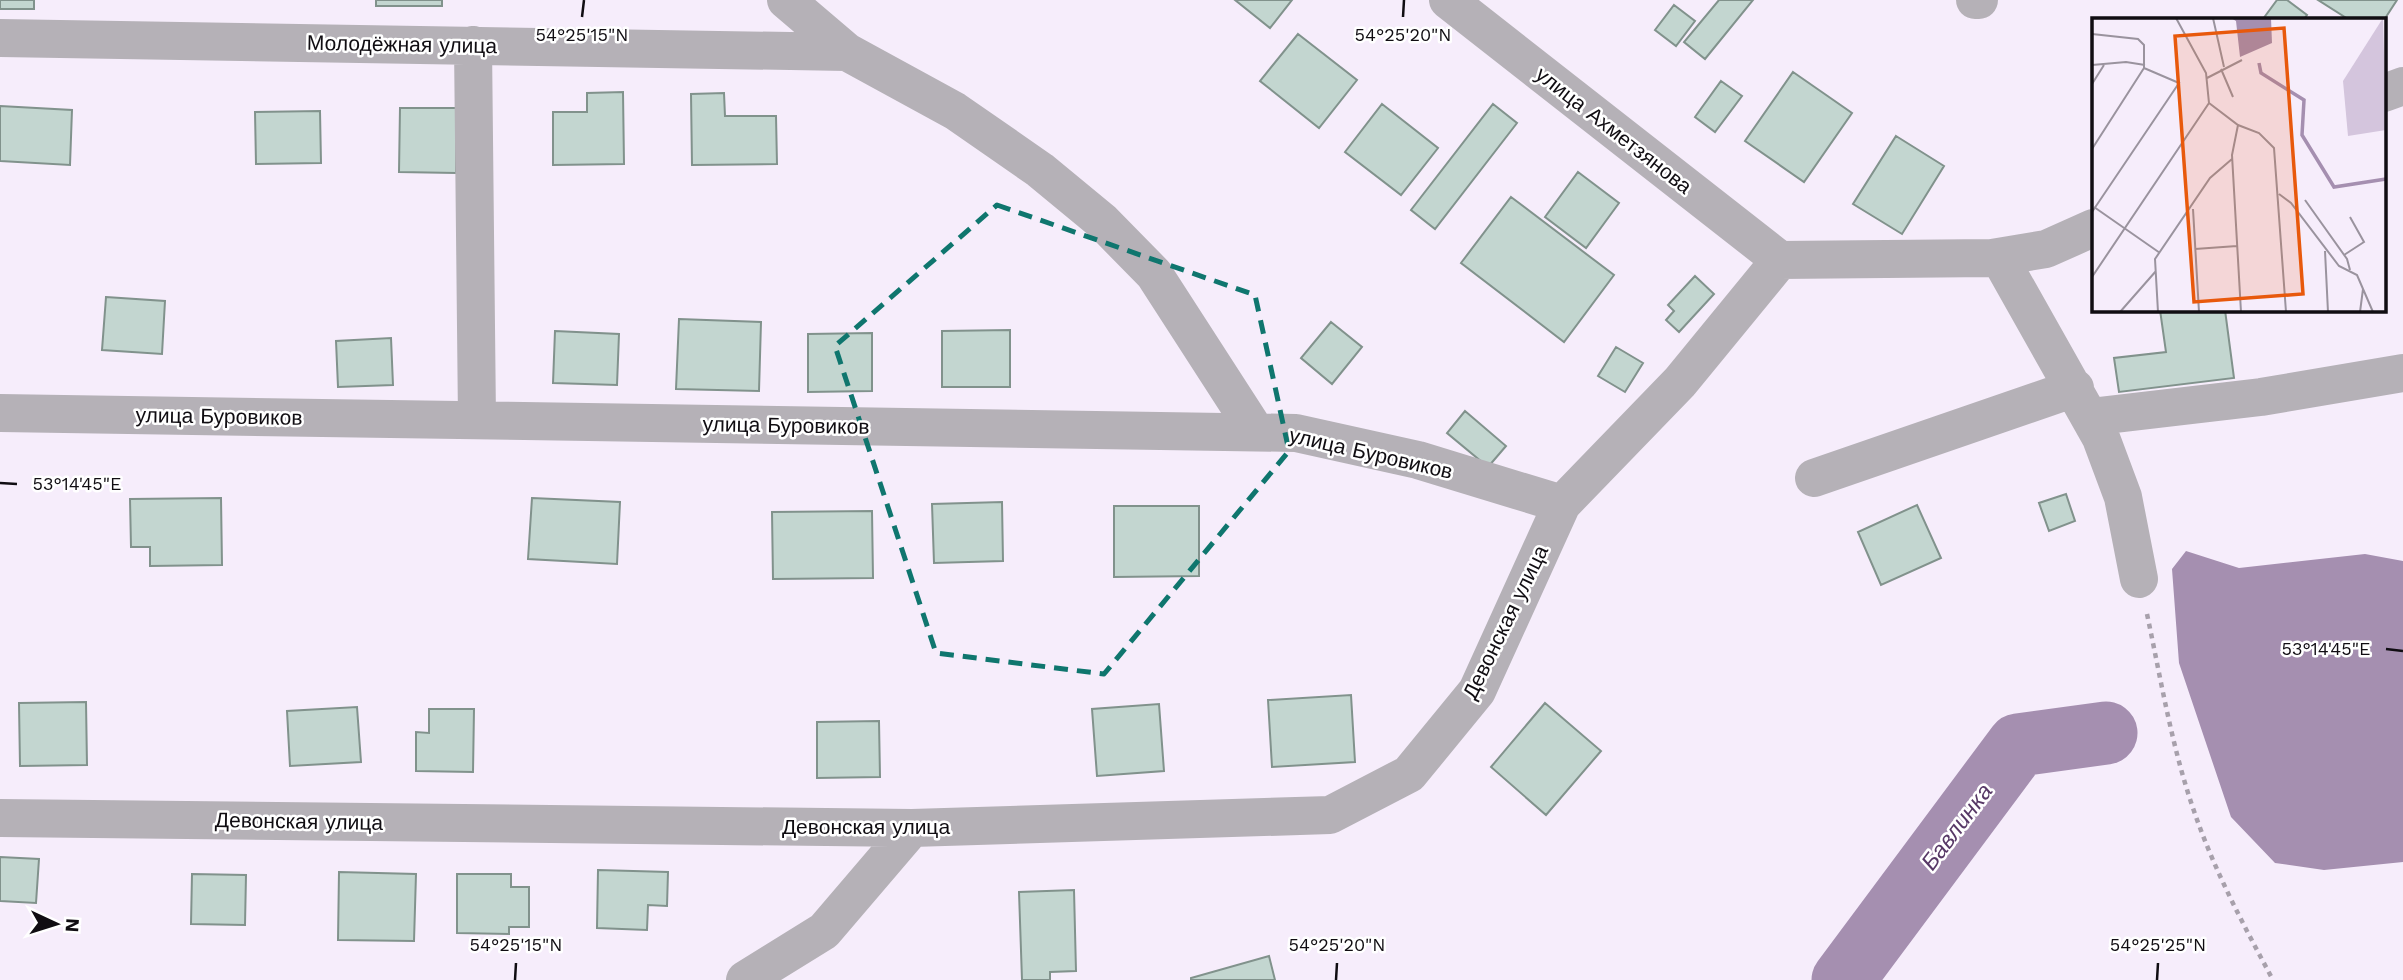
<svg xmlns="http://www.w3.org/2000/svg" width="2403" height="980" viewBox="0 0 2403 980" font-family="'Work Sans',sans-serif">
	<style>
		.water { fill: #a58fb0 }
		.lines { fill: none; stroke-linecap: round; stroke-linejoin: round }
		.river { stroke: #a58fb0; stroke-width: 63 }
		.building { fill: #c3d6d0; stroke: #81928c; stroke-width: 2 }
		.path { stroke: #a7a0ab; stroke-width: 4.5; stroke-dasharray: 5 5; stroke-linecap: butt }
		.minor { stroke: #b5b1b7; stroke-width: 38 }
		.marked { fill: none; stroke: #0f766e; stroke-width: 5; stroke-dasharray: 14 9; stroke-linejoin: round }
		.ticks { fill: none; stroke: #100d12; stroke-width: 2.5 }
		.labels { text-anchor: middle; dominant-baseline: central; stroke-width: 5; stroke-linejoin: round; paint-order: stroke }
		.street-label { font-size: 21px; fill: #100d12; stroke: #fff }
		.water-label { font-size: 23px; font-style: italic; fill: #573866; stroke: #fff }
		.inset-river { fill: none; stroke: #a58fb0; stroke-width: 3.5 }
		.inset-road { fill: none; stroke: #9a939e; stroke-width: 2 }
		.view { fill: #e8590c; fill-opacity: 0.15; stroke: #e8590c; stroke-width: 3.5 }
		.inset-edge { fill: none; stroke: #100d12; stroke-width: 3.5 }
		.ticks-label { font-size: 18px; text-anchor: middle; fill: #100d12; stroke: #fff; stroke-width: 5; stroke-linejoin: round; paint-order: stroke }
	</style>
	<rect width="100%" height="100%" fill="#f6edfb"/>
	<!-- water -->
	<path class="water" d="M 2186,551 L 2239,568 L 2365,554 L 2403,561 L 2403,862 L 2324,870 L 2275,863 L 2231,817 L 2179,663 L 2172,569 Z"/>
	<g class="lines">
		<!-- river -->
		<path class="river" d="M 1843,980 L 2018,745 L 2106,733"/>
	</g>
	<!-- building -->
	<path class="building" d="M 0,0 L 34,0 L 34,9 L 0,9 Z
		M 376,0 L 442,0 L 442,6 L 376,6 Z
		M 1235,0 L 1292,0 L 1270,28 Z
		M 1719,0 L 1753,0 L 1705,59 L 1684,42 Z
		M 2277,0 L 2287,0 L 2307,15 L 2304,19 L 2263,19 Z
		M 2318,0 L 2397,0 L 2384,20 L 2348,19 Z
		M 1674,5 L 1695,21 L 1676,46 L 1655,30 Z
		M 1298,34 L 1357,80 L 1319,128 L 1260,81 Z
		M 1793,72 L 1852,113 L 1804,182 L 1745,141 Z
		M 1721,81 L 1742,96 L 1715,132 L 1695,117 Z
		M 623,92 L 624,164 L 553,165 L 553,112 L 587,112 L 587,93 Z
		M 724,93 L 725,116 L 776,116 L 777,164 L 692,165 L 691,94 Z
		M 1382,104 L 1438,148 L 1401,195 L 1345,152 Z
		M 1493,104 L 1517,123 L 1435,229 L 1411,210 Z
		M 0,106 L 72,110 L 70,165 L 0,161 Z
		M 400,108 L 457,108 L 456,173 L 399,172 Z
		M 320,111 L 321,163 L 256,164 L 255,112 Z
		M 1896,136 L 1944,166 L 1902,234 L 1853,204 Z
		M 1578,172 L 1619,203 L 1586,248 L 1545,217 Z
		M 1511,197 L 1614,275 L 1564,342 L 1461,263 Z
		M 1695,276 L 1714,294 L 1679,332 L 1666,320 L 1674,311 L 1668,305 Z
		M 106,297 L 165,301 L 162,354 L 102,350 Z
		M 2160,310 L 2225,310 L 2234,378 L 2119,392 L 2114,358 L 2166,352 Z
		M 679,319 L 761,322 L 759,391 L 676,389 Z
		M 1331,322 L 1362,347 L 1332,384 L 1301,358 Z
		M 1010,330 L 1010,387 L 942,387 L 942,331 Z
		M 555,331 L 619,334 L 617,385 L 553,383 Z
		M 872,333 L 872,391 L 808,392 L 808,334 Z
		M 391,338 L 393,385 L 338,387 L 336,341 Z
		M 1616,347 L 1643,363 L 1625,392 L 1598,376 Z
		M 1465,411 L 1506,446 L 1488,467 L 1447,433 Z
		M 2066,494 L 2075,521 L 2049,531 L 2039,503 Z
		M 221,498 L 222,565 L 150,566 L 150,547 L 131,547 L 130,499 Z
		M 532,498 L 620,502 L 617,564 L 528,559 Z
		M 1002,502 L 1003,561 L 934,563 L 932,504 Z
		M 1917,505 L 1941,558 L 1881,585 L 1858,532 Z
		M 1114,506 L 1199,506 L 1199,576 L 1114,577 Z
		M 872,511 L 873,578 L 773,579 L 772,512 Z
		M 1351,695 L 1355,762 L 1272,767 L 1268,700 Z
		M 86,702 L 87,765 L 20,766 L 19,703 Z
		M 1545,703 L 1601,751 L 1546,815 L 1491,767 Z
		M 1159,704 L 1164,771 L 1097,776 L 1092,709 Z
		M 357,707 L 361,762 L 290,766 L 287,711 Z
		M 429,709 L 474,709 L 473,772 L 416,771 L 416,732 L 429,733 Z
		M 879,721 L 880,777 L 817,778 L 817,722 Z
		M 0,857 L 39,859 L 36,903 L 0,901 Z
		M 598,870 L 668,872 L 667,906 L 648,905 L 647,930 L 597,928 Z
		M 339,872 L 416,874 L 414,941 L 338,940 Z
		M 192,874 L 246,875 L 245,925 L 191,924 Z
		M 457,874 L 511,874 L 511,887 L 529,887 L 529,927 L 509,927 L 509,934 L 457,933 Z
		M 1074,890 L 1076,971 L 1050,972 L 1050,980 L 1022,980 L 1019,892 Z
		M 1269,956 L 1275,980 L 1191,980 L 1191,978 Z"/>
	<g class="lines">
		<!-- path -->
		<path class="path" d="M 2147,614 C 2161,680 2172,748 2194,811 C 2214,870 2244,926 2273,980"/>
		<!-- minor -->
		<path class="minor" d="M 786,0 L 847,52 L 955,111 L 1040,170 L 1103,222 L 1154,274 L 1256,432
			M 1448,0 L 1780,260
			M 1975,0 L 1979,0
			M 0,38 L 847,52
			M 473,45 L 477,420
			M 2384,93 L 2403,86
			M 1999,257 L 2101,438 L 2123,497 L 2139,579
			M 0,413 L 1296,433 L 1418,460 L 1562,504
			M 2090,417 L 2261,397 L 2403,373
			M 1814,478 L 2075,388
			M 0,818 L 912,828 L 1330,815 L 1409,774 L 1477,691 L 1562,504 L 1680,382 L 1780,260 L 1992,258 L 2046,249 L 2093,228
			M 745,980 L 824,931 L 912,828"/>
	</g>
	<!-- marked area -->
	<path class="marked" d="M 997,205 L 1255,295 L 1289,451 L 1104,674 L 936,653 L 835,346 Z"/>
	<!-- ticks -->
	<path class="ticks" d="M 582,17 L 584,0M 1403,17 L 1404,0M 0,483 L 17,484M 2386,649 L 2403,651M 515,980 L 516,963M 1336,980 L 1337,963M 2157,980 L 2158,963"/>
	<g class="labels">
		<!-- street labels -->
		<g class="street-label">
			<text transform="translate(402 44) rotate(1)">Молодёжная улица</text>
			<text transform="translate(1614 130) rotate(38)">улица Ахметзянова</text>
			<text transform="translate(219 416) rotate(1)">улица Буровиков</text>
			<text transform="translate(786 425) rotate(1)">улица Буровиков</text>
			<text transform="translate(1371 453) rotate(13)">улица Буровиков</text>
			<text transform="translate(1505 622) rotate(-64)">Девонская улица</text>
			<text transform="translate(299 821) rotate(1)">Девонская улица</text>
			<text x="866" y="826">Девонская улица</text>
		</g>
		<!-- water labels -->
		<g class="water-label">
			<text transform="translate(1957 827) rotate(-53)">Бавлинка</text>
		</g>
	</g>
	<!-- overview -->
	<g transform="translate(2092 18)">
		<rect width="294" height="294" fill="#f6edfb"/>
		<path d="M 291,0 L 294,112 L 256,118 L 251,63 Z" fill="#d4c5dd"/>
		<path d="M 139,0 L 179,0 L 180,25 L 148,39 L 144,3 Z" fill="#a58fb0"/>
		<path class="inset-river" d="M 167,45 L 169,55 L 212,82 L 210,117 L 242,169 L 294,161"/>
		<path class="inset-road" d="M 84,0 L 114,55 L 117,85 L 146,107 L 167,115 L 182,130 L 194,294M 121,0 L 132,49M 0,16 L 46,21 L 52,27 L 52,50M 0,47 L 34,44 L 53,47M 129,51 L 141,79M 115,60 L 150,42M 0,66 L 12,47M 146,107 L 140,137 L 149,294M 0,131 L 52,50M 187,176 L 199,185 L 247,248 L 265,257 L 281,294M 213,182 L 255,241 L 258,252M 2,189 L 68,235M 101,191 L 107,294M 0,194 L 87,65 L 52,50M 103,231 L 145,228M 233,233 L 236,294M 252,237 L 272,224 L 258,199M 0,259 L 117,85M 28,294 L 64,253M 66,294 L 63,241 L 118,160 L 140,141M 268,294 L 271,271"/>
		<path class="view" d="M 192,10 L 211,276 L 102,284 L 83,18 Z"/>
		<rect width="294" height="294" class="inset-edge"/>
	</g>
	<g class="ticks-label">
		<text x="582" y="41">54°25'15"N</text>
		<text x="1403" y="41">54°25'20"N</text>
		<text x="77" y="490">53°14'45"E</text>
		<text x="2326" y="655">53°14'45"E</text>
		<text x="516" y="951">54°25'15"N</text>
		<text x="1337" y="951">54°25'20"N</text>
		<text x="2158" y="951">54°25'25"N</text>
	</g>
	<!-- north arrow -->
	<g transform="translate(56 924) rotate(94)" stroke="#ffffff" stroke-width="5" paint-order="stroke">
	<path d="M0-5L12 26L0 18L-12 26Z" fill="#100d12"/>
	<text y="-10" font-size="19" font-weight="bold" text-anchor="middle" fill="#100d12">N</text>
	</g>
</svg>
